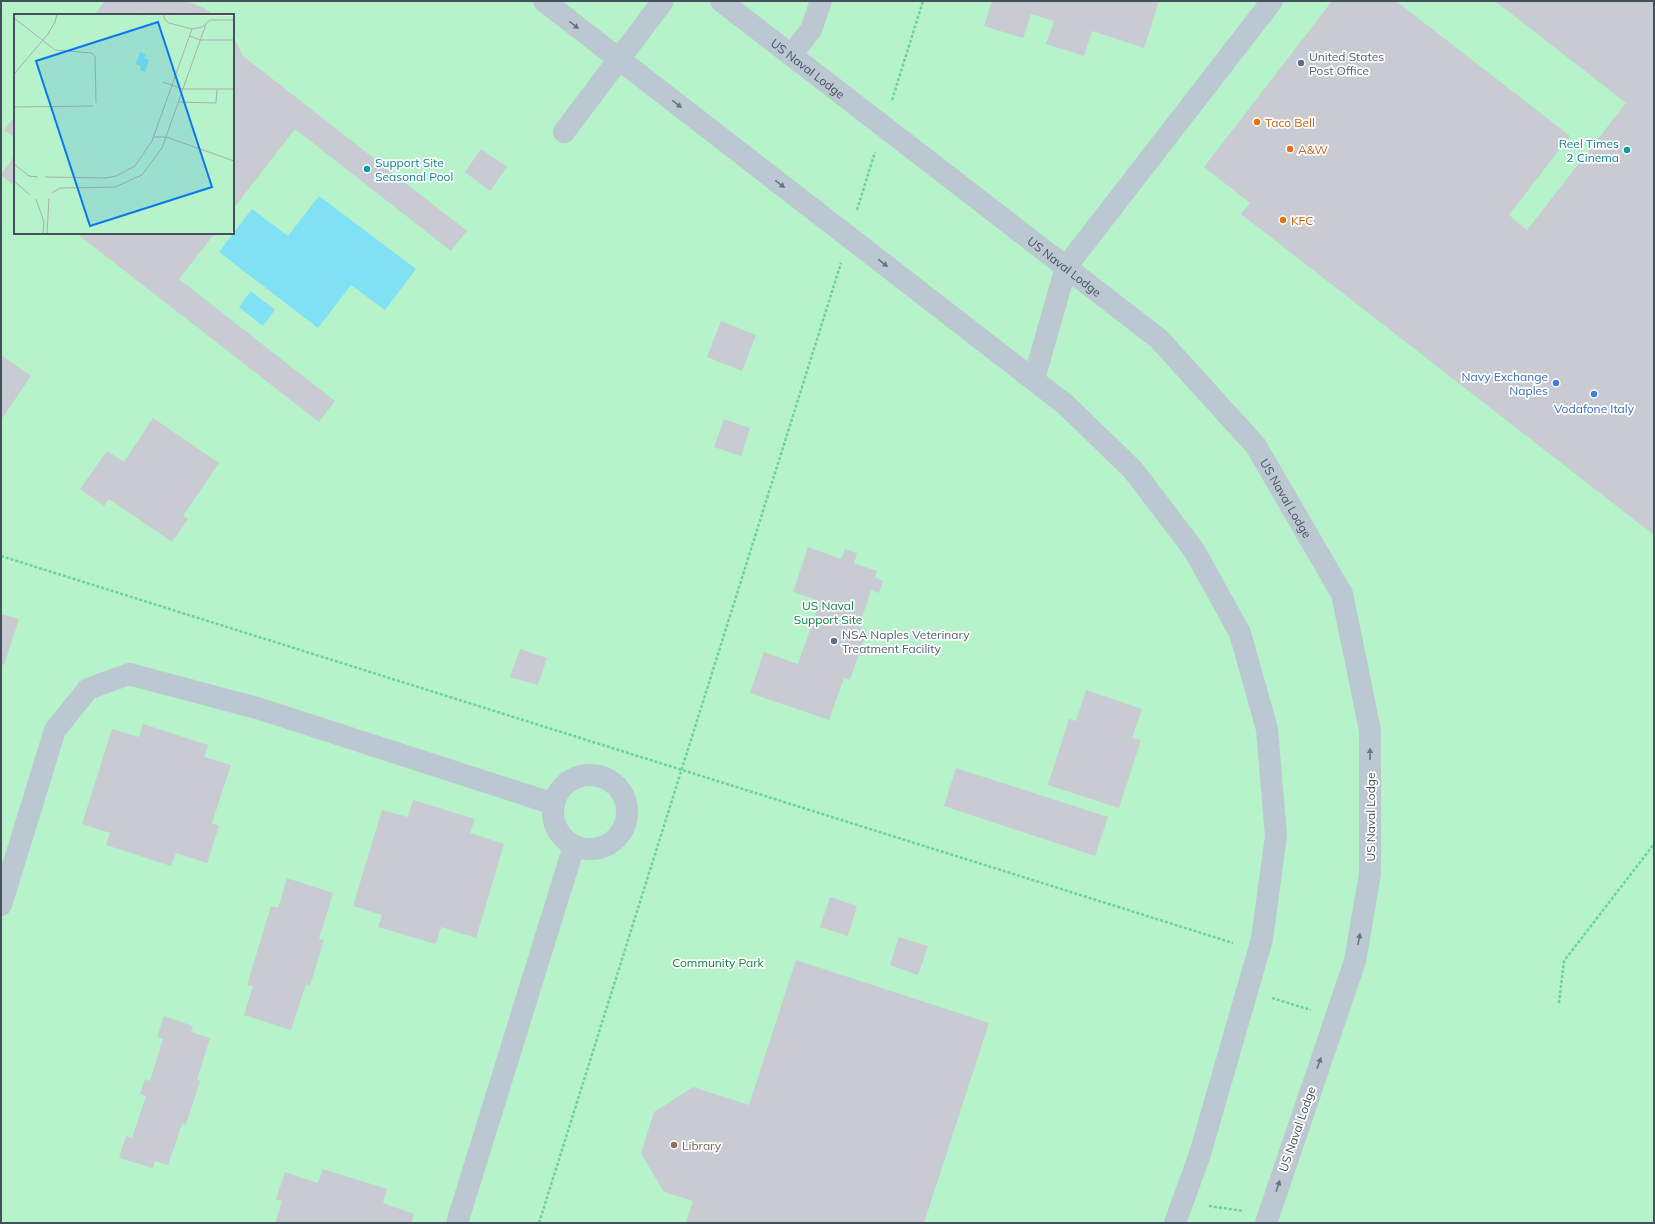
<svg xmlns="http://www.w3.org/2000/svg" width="1655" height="1224" viewBox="0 0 1655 1224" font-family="Mulish,sans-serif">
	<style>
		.green { fill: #b6f2ca; fill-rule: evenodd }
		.water { fill: #7fe1f3 }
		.building { fill: #c8ccd2 }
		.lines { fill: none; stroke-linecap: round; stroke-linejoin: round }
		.path { stroke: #6bd39b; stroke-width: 2.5; stroke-dasharray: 3 2; stroke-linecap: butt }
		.street { stroke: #bcc8d1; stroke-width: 22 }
		.oneway { fill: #67757f }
		.service-dot { fill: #5c6f8a; stroke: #fff; stroke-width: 1.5 }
		.food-dot { fill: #e8710a; stroke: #fff; stroke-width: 1.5 }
		.culture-dot { fill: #0f9aa8; stroke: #fff; stroke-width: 1.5 }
		.shop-dot { fill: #3f7fe0; stroke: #fff; stroke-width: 1.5 }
		.education-dot { fill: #8d6e63; stroke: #fff; stroke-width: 1.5 }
		.labels { text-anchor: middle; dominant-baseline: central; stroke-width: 3.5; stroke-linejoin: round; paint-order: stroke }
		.service-label { font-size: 12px; fill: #4e5e75; stroke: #fff; text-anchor: start }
		.street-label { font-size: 12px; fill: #43515c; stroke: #fff }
		.food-label { font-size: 12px; fill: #c56008; stroke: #fff; text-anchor: start }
		.culture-label { font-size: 12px; fill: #0d838f; stroke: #fff; text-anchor: end }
		.shop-label { font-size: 12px; fill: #366cbe; stroke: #fff; text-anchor: end }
		.park-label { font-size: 12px; fill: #0e8343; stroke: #fff }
		.education-label { font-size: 12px; fill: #785e54; stroke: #fff; text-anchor: start }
		.inset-road { fill: none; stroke: #abaeb3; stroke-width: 1 }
		.view { fill: #0977ed; fill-opacity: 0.15; stroke: #0977ed; stroke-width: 2 }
		.inset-edge { fill: none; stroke: #43515c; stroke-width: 2 }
	</style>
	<rect width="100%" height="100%" fill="#f0eced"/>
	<!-- green -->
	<path class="green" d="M 1,1 L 1654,1 L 1654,1223 L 1,1223 ZM 15,15 L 233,15 L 233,233 L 15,233 Z"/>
	<!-- water -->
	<path class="water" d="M 319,196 L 416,269 L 385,310 L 351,285 L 318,328 L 219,252 L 252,209 L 288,236 Z
		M 251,291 L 275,310 L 263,326 L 239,307 Z"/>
	<!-- building -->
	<path class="building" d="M 105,1 L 186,1 L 204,8 L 214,15 L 94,15 Z
		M 992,1 L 1159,1 L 1144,48 L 1092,31 L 1084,56 L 1046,44 L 1054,21 L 1031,14 L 1023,38 L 984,26 Z
		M 1332,1 L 1396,1 L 1570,136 L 1509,215 L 1527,230 L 1626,103 L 1495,1 L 1654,1 L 1654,535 L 1241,214 L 1250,203 L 1204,167 Z
		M 233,36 L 243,56 L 467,231 L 451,251 L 295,129 L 233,209 Z
		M 15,116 L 15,138 L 4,130 Z
		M 481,149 L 507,167 L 490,191 L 465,172 Z
		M 15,155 L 15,186 L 1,175 Z
		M 76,233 L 215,233 L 179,279 L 335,401 L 319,422 Z
		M 721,321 L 756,335 L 742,371 L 707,357 Z
		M 1,355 L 31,376 L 1,420 Z
		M 153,418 L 219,463 L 183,516 L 188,519 L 172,542 L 109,499 L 104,506 L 80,489 L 107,451 L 124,462 Z
		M 724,419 L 750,428 L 741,456 L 714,447 Z
		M 808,547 L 841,559 L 845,549 L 857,553 L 854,563 L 877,571 L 875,578 L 883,581 L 879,593 L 871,590 L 859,627 L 867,630 L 850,680 L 844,678 L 829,720 L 750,693 L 764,652 L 798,664 L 820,601 L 793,592 Z
		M 1,614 L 19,619 L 4,665 L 1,664 Z
		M 520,649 L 547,658 L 538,685 L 510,677 Z
		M 1086,690 L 1142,709 L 1132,738 L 1141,740 L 1119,808 L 1048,785 L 1069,719 L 1076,721 Z
		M 143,724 L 208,745 L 204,757 L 231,765 L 212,823 L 219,826 L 207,863 L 176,853 L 171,866 L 106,845 L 110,833 L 82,824 L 112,729 L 139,737 Z
		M 956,768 L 1108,817 L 1095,856 L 944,806 Z
		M 413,800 L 475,819 L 470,833 L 504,844 L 476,938 L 441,927 L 436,944 L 378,927 L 382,915 L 353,906 L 382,810 L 408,817 Z
		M 287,878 L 333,893 L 319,939 L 324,940 L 310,986 L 306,984 L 291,1030 L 244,1015 L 253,986 L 247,985 L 271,906 L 278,908 Z
		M 830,897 L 857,906 L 848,936 L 820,927 Z
		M 899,937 L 928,946 L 918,975 L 890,965 Z
		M 796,960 L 989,1023 L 924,1223 L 686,1223 L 693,1201 L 664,1192 L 641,1153 L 654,1112 L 693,1087 L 749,1105 Z
		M 164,1016 L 193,1026 L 191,1032 L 210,1038 L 197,1080 L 200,1081 L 186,1125 L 182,1124 L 168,1165 L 155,1161 L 153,1168 L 119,1158 L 126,1136 L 132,1138 L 146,1096 L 140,1094 L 145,1079 L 150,1081 L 163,1039 L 157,1037 Z
		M 323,1169 L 387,1189 L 383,1203 L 414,1214 L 411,1223 L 275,1223 L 282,1201 L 276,1199 L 285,1172 L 318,1183 Z"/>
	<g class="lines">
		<!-- path -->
		<path class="path" d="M 892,100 L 923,1
			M 857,210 L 875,152
			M 1,556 L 1233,943
			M 1272,998 L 1311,1010
			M 1559,1003 L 1564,961 L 1654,844
			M 1209,1206 L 1243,1211
			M 539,1223 L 841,263"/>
		<!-- street -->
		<g class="street">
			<path d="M 544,1 L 1066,405 L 1133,470 L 1194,550 L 1240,633 L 1267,729 L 1276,836 L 1262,939 L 1200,1154 L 1175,1223"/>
			<path id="s1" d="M 721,1 L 1159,339 L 1256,446 L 1342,594 L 1370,730 L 1370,874 L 1355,961 L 1266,1223"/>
			<path d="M 791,55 L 811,30 L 821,1"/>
			<path d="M 564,132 L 663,1"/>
			<path d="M 1034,379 L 1066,267 L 1272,1"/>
			<circle cx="590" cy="812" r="37"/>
			<path d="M 1,905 L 55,730 L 88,689 L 129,674 L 257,708 L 554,804"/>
			<path d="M 457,1223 L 574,846"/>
		</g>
	</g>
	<!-- one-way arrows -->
	<defs><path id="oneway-solid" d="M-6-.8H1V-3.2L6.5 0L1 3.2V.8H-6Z"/></defs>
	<g class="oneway">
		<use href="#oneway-solid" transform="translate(574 25) rotate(38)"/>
		<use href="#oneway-solid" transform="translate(677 104) rotate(38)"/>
		<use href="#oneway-solid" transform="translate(780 184) rotate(38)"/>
		<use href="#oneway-solid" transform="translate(883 263) rotate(38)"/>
		<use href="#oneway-solid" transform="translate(1370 754) rotate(-90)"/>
		<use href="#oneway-solid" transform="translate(1359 939) rotate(-80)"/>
		<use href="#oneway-solid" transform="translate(1319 1063) rotate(-71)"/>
		<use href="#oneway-solid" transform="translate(1278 1186) rotate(-72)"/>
	</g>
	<!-- markers -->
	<g class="service-dot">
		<circle cx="1301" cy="63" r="4"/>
		<circle cx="834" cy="641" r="4"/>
	</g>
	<g class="food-dot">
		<circle cx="1257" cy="122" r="4"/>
		<circle cx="1290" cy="149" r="4"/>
		<circle cx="1283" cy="220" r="4"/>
	</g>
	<g class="culture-dot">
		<circle cx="1627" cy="150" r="4"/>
		<circle cx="367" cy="169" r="4"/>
	</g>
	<g class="shop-dot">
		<circle cx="1556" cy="383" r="4"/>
		<circle cx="1594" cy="394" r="4"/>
	</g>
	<circle class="education-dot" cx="674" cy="1145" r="4"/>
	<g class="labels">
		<!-- service labels -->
		<g class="service-label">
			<text x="1309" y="56">United States<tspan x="1309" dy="14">Post Office</tspan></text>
			<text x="842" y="634">NSA Naples Veterinary<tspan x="842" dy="14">Treatment Facility</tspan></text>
		</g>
		<!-- street labels -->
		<g class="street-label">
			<text stroke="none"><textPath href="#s1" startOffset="110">US Naval Lodge</textPath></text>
			<text stroke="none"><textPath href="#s1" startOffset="434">US Naval Lodge</textPath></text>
			<text stroke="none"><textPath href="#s1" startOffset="758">US Naval Lodge</textPath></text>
			<text transform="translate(1370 817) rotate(-90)">US Naval Lodge</text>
			<text transform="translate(1297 1129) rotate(-71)">US Naval Lodge</text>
		</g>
		<!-- food labels -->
		<g class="food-label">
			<text x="1265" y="122">Taco Bell</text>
			<text x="1298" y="149">A&amp;W</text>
			<text x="1291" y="220">KFC</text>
		</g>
		<!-- culture labels -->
		<g class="culture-label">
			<text x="1619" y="143">Reel Times<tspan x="1619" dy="14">2 Cinema</tspan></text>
			<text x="375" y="162" text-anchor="start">Support Site<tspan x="375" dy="14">Seasonal Pool</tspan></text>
		</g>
		<!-- shop labels -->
		<g class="shop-label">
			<text x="1548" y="376">Navy Exchange<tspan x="1548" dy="14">Naples</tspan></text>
			<text x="1594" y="408" text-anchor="middle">Vodafone Italy</text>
		</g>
		<!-- park labels -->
		<g class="park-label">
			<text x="828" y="605">US Naval<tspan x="828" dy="14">Support Site</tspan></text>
			<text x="718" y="962">Community Park</text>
		</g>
		<!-- education labels -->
		<g class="education-label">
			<text x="682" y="1145">Library</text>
		</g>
	</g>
	<!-- overview -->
	<g transform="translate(14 14)">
		<rect width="220" height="220" fill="#f0eced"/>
		<path d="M 0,0 L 220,2 L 220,216 L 216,220 L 0,220 Z" fill="#b6f2ca"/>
		<path d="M 126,38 L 132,40 L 130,44 L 135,46 L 131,58 L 126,56 L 127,52 L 122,50 Z" fill="#7fe1f3"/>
		<path class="inset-road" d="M 149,0 L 151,6 L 155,9 L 178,15 L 188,13 L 196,6 L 220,6M 0,4 L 41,36 L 78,39 L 81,42 L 82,89M 176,22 L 186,26 L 220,26M 0,60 L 34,20 L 41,8 L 43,0M 149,68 L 169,75 L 220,75M 164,88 L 202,89 L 203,75M 0,93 L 79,92M 140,123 L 152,123 L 220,147M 0,150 L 15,162 L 24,163M 31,163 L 92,164 L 102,162 L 121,152 L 138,127 L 178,15M 0,167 L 16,181M 38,179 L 46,174 L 101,173 L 128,161 L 148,134 L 192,10M 22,185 L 30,208 L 29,220M 33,220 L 35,184"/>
		<path class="view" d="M 144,8 L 198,173 L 76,212 L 22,47 Z"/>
		<rect width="220" height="220" class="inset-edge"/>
	</g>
	<!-- border -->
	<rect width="1655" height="1224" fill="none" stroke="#43515c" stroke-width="4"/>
</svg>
